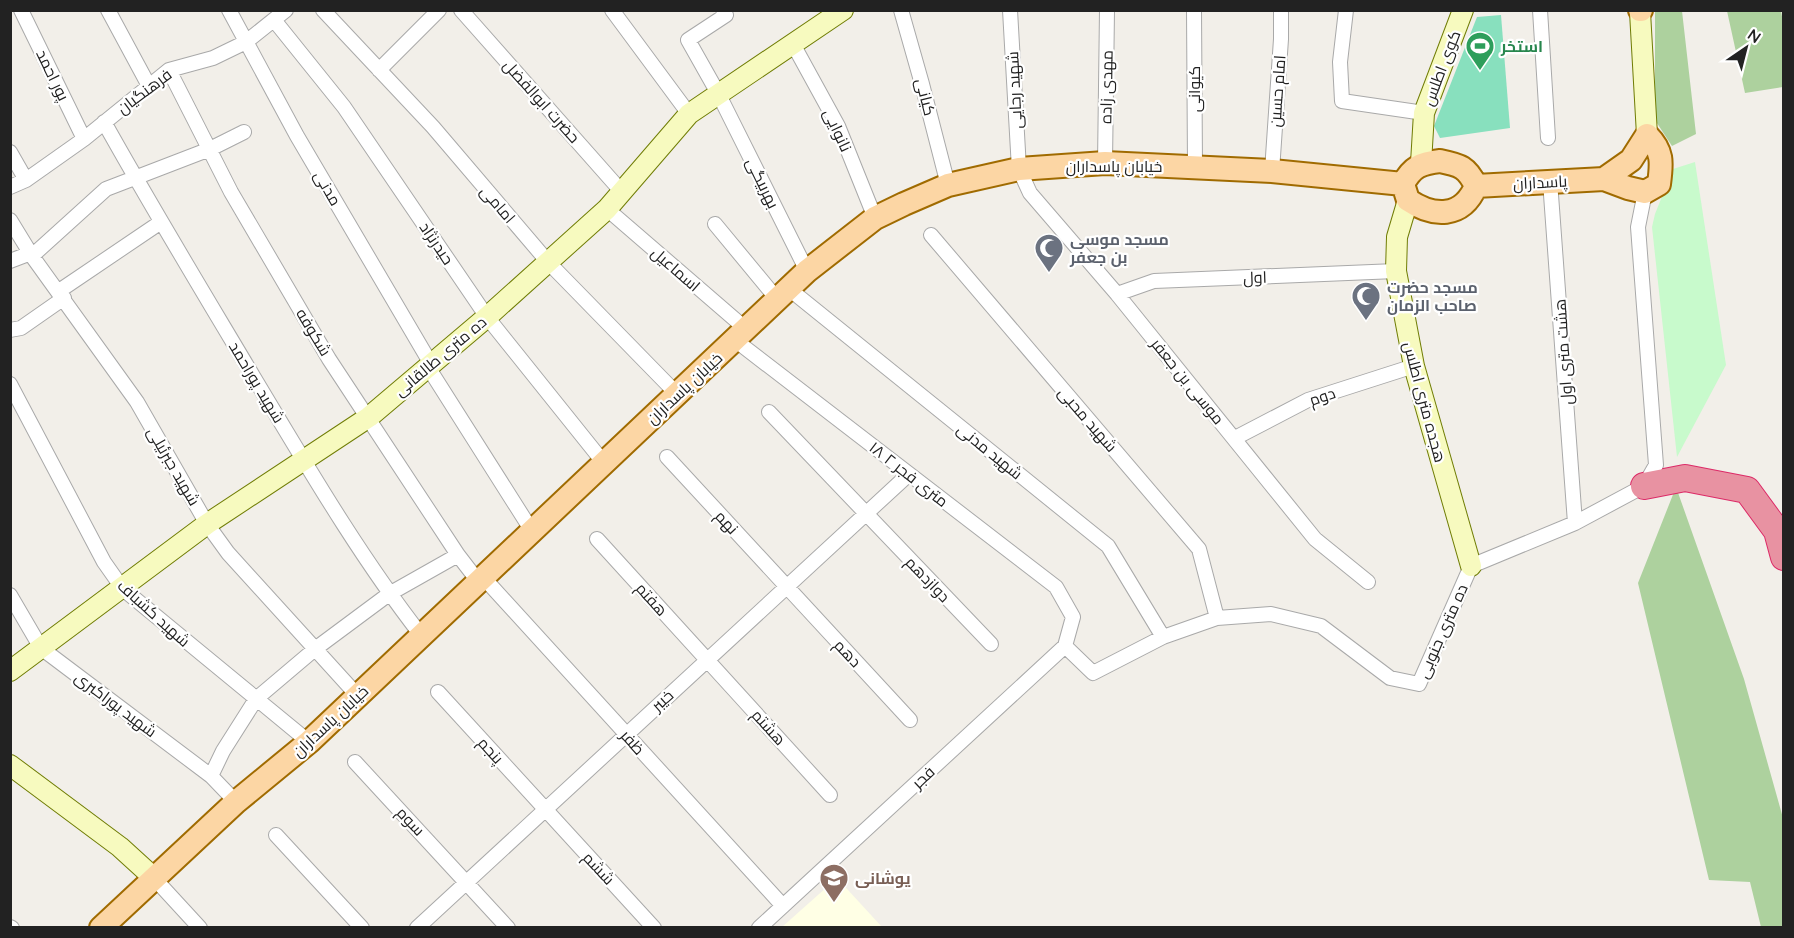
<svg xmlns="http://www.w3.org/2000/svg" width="1794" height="938" viewBox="0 0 1794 938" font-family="Quicksand,Cairo,sans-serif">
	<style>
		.education { fill: #ffffe5 }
		.forest { fill: #add19e }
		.park { fill: #c8facc }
		.pitch { fill: #88e0be }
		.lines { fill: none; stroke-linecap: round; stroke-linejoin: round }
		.street-casing { stroke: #a9a9a9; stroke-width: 16 }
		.secondary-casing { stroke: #707d05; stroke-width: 22 }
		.primary-casing { stroke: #a06b00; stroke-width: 26 }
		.highway-casing { stroke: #dc2a67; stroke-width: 28 }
		.street { stroke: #fff; stroke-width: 14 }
		.secondary { stroke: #f7fabf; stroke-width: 20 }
		.primary { stroke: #fcd6a4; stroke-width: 22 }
		.highway { stroke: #e892a2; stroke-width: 26 }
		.labels { text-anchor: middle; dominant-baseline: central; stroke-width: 4.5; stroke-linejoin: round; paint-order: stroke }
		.leisure-label { font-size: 16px; font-weight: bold; fill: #27864d; stroke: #fff; text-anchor: start }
		.street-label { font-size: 16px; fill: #222; stroke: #fff }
		.worship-label { font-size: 16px; font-weight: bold; fill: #5b616d; stroke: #fff; text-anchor: start }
		.education-label { font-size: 16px; font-weight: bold; fill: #785e54; stroke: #fff; text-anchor: start }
	</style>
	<rect width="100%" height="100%" fill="#f2efe9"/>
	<!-- education -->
	<path class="education" d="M 837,878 L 882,927 L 782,927 Z"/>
	<!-- forest -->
	<path class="forest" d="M 1655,11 L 1682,11 L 1696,134 L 1672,146 L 1655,120 Z
		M 1727,11 L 1781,11 L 1784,28 L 1783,87 L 1745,93 Z
		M 1676,487 L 1744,679 L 1783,818 L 1783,927 L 1761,927 L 1750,882 L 1709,880 L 1638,583 Z"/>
	<!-- park -->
	<path class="park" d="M 1695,162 L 1726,365 L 1677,457 L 1652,227 L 1655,214 L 1673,169 Z"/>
	<!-- pitch -->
	<path class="pitch" d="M 1501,15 L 1510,128 L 1440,138 L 1434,126 L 1477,17 Z"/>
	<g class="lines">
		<!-- street casing -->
		<g class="street-casing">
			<path id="street" d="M 21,10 L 84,139
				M 108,10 L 149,86
				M 229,10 L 297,136 L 431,364
				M 323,10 L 433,127 L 548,262 L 677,394
				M 461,10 L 622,192
				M 612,10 L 689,114
				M 723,10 L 726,15 L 688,40 L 719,95 L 807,271
				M 901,10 L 922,84 L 948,185
				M 1010,10 L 1019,169 L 1030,193 L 1117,294 L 1315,539 L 1368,582
				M 1194,10 L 1195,167
				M 1346,10 L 1340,62 L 1342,101 L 1424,113
				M 1540,10 L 1548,138
				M 274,20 L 344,107 L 487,317 L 604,463
				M 793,44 L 838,126 L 875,218
				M 169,70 L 231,192 L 329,359 L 458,555 L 478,581
				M 379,70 L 439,10
				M 104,122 C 152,208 203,292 253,376 C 306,464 358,554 421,635
				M 10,152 L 26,180
				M 1105,163 L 1107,10
				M 1272,171 L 1281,39 L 1281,10
				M 1550,181 L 1575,523
				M 10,187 L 26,180 L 84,139 L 169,70 L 213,58 L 246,42 L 286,10
				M 607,209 L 746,329
				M 10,220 L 32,256 L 137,402 L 207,524 L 228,553 L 357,695
				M 715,224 L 777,299
				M 931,235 L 1199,549 L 1217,618
				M 32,256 L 106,189 L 210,149 L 244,132
				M 10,261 L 31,253
				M 788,288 L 1108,546 L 1163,637
				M 59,291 L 161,222
				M 1117,294 L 1154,281 L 1396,271
				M 10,330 L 21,328 L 64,298
				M 735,340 L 1056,587 L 1073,617 L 1065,646 L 759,928
				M 428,367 L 532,531
				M 10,384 L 104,562 L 123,589 L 309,742
				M 769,412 L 991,644
				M 1235,438 L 1308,400 L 1414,366
				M 667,457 L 910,720
				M 597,539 L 830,795
				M 483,577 L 783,906
				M 10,595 L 41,648 L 211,776 L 236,802
				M 1065,646 L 1093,673 L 1163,637 L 1217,618 L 1271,614 L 1321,626 L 1390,678 L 1419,684 L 1471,566 L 1575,523 L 1644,486 L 1656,465 L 1638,227 L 1645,192
				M 438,692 L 654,928
				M 355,762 L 508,928
				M 211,776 L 223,751 L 256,699 L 315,649 L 389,594 L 458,555
				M 276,835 L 362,928
				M 154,878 L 200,928
				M 10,927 L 12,928
				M 417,928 L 909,474"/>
		</g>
		<!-- secondary casing -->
		<g class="secondary-casing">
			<path id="secondary" d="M 1640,12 L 1647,135
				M 1421,163 L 1424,113 L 1463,10
				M 1408,200 L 1397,237 L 1396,271 L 1414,366 L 1471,566
				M 10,671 L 207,524 L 369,417 L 487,317 L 607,209 L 689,114 L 843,10
				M 10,765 L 120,847 L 154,878"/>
		</g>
		<!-- primary casing -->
		<g class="primary-casing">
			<path id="primary" d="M 1640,10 L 1641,10
				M 1647,135 C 1663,151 1662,162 1659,184 L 1645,192 L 1628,188 L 1604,179 L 1631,160 Z
				M 1440,161 C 1460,165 1467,167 1476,186 C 1462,219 1433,217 1408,200 L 1403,184 C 1412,167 1421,163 1440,161 Z
				M 1476,186 L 1604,179
				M 101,928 L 236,802 L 309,742 L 807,271 L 875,218 L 904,204 L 948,185 L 1019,169 L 1105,163 L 1272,171 L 1403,184"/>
		</g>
		<!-- highway casing -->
		<g class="highway-casing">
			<path id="highway" d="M 1644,486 L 1685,478 L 1747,490 L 1777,531 L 1784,557"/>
		</g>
		<!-- street -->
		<use href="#street" class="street"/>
		<!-- secondary -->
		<use href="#secondary" class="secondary"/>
		<!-- primary -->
		<use href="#primary" class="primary"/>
		<!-- highway -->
		<use href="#highway" class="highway"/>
	</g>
	<!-- icons -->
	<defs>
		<g id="stadium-pin" transform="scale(1.5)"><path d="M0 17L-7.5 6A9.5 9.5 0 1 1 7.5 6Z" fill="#2e9e5b" stroke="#fff"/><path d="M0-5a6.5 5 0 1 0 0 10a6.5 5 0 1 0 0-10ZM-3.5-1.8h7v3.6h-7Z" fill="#fff"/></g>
		<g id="mosque-pin" transform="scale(1.5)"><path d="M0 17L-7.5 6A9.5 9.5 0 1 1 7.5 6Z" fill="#6b7280" stroke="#fff"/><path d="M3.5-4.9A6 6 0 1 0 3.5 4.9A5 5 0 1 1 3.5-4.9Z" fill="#fff"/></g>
		<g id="school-pin" transform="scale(1.5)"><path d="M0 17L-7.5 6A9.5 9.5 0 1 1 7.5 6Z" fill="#8d6e63" stroke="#fff"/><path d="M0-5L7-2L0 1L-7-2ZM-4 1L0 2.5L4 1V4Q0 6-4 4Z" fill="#fff"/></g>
	</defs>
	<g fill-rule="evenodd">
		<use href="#stadium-pin" x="1480" y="46"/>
		<use href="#mosque-pin" x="1049" y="248"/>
		<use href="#mosque-pin" x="1366" y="296"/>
		<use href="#school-pin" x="834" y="878"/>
	</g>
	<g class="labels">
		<!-- leisure labels -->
		<g class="leisure-label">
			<text x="1501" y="46">استخر</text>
		</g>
		<!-- street labels -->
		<g class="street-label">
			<text transform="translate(1441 68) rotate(-69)">کوی اطلس</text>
			<text transform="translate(53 75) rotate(64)">پور احمد</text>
			<text transform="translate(1106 87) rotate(-89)">مهدی زاده</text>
			<text transform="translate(1194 89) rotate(-90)">کیوانی</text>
			<text transform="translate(1014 90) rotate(-93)">شهید رجایی</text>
			<text transform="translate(144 91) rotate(-37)">فرهنگیان</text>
			<text transform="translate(1277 91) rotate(-86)">امام حسین</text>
			<text transform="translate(926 97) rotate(76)">کیانی</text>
			<text transform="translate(542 101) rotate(48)">حضرت ابوالفضل</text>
			<text transform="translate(838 130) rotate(65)">نانوایی</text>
			<text x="1114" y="166">خیابان پاسداران</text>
			<text transform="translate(1540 182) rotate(-3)">پاسداران</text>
			<text transform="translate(763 183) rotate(64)">بهربیگی</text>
			<text transform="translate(328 188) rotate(60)">مدنی</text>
			<text transform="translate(498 204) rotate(49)">امامی</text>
			<text transform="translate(437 243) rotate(56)">حیدرنژاد</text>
			<text transform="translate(676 269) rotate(41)">اسماعیل</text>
			<text transform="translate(1255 277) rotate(-2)">اول</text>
			<text transform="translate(314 332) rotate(59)">شکوفه</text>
			<text transform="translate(1563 352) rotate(-94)">هشت متری اول</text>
			<text transform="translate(440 356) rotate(-40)">ده متری طالقانی</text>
			<text transform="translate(1188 381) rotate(51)">موسی بن جعفر</text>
			<text transform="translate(257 382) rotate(59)">شهید پوراحمد</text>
			<text transform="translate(684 388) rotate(-43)">خیابان پاسداران</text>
			<text transform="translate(1322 396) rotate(-19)">دوم</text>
			<text transform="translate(1425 402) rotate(75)">هجده متری اطلس</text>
			<text transform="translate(1088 419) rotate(49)">شهید محبی</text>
			<text transform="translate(990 451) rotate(39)">شهید مدنی</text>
			<text transform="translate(174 466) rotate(60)">شهید جبرئیلی</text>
			<text transform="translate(909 474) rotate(38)">۱۸ متری فجر ۲</text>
			<text transform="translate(727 522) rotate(47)">نهم</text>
			<text transform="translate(928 579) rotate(46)">دوازدهم</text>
			<text transform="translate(652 599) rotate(48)">هفتم</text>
			<text transform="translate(154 613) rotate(42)">شهید کشباف</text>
			<text transform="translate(1442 631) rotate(-66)">ده متری جنوبی</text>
			<text transform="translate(848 653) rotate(47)">دهم</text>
			<text transform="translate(662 700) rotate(-42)">خیبر</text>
			<text transform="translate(116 704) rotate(37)">شهید پوراکبری</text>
			<text transform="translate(330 721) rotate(-43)">خیابان پاسداران</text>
			<text transform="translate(769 727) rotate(48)">هشتم</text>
			<text transform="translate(633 742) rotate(48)">ظفر</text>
			<text transform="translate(491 750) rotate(48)">پنجم</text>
			<text transform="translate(923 777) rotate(-43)">فجر</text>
			<text transform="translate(411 821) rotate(47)">سوم</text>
			<text transform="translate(599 868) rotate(47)">ششم</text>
		</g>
		<!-- worship labels -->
		<g class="worship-label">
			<text x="1070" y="239">مسجد موسی<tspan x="1070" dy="18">بن جعفر</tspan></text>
			<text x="1387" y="287">مسجد حضرت<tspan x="1387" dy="18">صاحب الزمان</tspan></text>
		</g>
		<!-- education labels -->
		<g class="education-label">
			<text x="855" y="878">یوشانی</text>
		</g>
	</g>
	<!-- border -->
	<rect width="1794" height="938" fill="none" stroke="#222222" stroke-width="24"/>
	<!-- north arrow -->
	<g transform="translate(1746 48) rotate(35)" stroke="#ffffff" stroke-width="4.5" paint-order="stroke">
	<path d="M0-4.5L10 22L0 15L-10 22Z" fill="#222222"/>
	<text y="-9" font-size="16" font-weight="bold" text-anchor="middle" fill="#222222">N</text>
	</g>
</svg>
